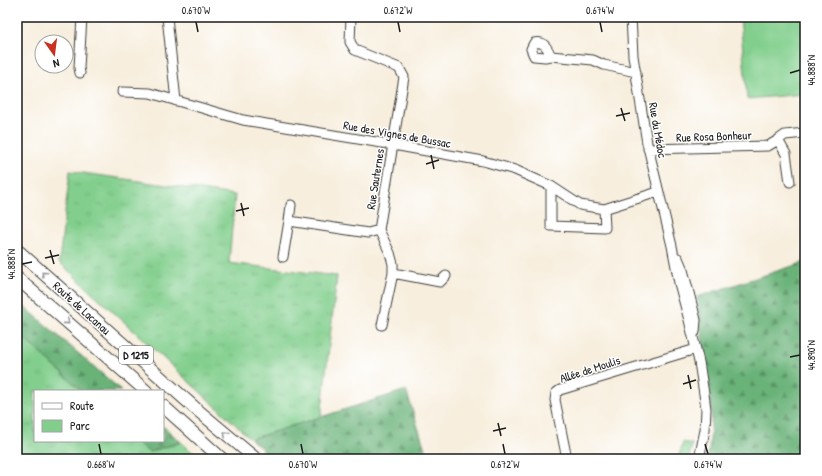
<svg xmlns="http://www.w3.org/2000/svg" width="822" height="476" viewBox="0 0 822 476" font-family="'Patrick Hand',sans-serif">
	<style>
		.grass { fill: url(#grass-tufts); stroke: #4f7654 }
		.forest { fill: url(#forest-firs); stroke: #42674a }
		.green { fill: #82cf8d; stroke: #4f7654 }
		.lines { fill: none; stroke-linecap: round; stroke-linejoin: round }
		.minor-casing { stroke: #3d3c39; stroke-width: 11 }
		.major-casing { stroke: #3d3c39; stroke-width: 14 }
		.minor { stroke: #fff; stroke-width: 9 }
		.major { stroke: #fff; stroke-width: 12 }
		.oneway { stroke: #999 }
		.ticks { fill: none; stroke: #1c1c1c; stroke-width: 1.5 }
		.labels { text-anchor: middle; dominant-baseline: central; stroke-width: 3; stroke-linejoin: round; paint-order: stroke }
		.shield { fill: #fff; stroke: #606060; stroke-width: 1 }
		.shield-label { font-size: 11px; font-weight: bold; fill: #1c1c1c }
		.street-label { font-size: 12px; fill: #1c1c1c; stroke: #fff }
		.neatline { fill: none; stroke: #1c1c1c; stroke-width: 1.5 }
		.ticks-label { font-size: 10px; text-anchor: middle; fill: #1c1c1c }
	</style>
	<defs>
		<pattern id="grass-tufts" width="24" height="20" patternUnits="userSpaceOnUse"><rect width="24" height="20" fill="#82cf8d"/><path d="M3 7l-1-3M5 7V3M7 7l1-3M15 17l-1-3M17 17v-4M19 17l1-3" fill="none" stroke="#70b179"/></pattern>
		<pattern id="forest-firs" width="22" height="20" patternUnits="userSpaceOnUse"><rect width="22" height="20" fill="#69b278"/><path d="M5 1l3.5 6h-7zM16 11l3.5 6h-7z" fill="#569062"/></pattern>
	</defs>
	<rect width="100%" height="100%" fill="#fff"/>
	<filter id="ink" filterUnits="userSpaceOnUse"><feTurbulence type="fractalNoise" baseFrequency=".025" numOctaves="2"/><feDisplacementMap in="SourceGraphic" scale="8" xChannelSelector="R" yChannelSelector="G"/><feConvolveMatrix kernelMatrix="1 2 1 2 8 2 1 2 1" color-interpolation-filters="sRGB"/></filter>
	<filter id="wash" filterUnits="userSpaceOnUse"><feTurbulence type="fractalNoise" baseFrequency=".012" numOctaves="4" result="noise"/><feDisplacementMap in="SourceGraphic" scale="16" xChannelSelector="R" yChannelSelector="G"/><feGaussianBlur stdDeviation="0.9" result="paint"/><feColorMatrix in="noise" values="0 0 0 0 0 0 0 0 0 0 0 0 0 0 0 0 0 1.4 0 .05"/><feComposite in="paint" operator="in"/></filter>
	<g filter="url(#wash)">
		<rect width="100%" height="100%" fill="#f7eedd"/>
		<!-- grass -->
		<path class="grass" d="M 70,171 L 235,195 L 229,263 L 337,276 L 321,417 L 251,439 L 59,262 Z
			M 17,332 L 82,391 L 35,391 L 35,441 L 136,441 L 149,452 L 181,442 L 200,459 L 17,459 Z
			M 683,442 L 692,444 L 689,459 L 678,459 Z"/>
		<!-- forest -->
		<path class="forest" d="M 805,262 L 805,445 L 792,459 L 706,459 L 709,450 L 712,411 L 697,297 Z
			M 17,300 L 122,391 L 82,391 L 17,332 Z
			M 406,390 L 427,455 L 436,459 L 273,459 L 251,439 Z
			M 163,426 L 181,442 L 149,452 L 136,441 L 163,441 Z"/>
		<!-- green -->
		<path class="green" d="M 740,17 L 805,17 L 805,94 L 747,99 Z"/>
	</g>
	<g filter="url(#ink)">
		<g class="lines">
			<!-- minor casing -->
			<g class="minor-casing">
				<path id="minor" d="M 167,17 L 176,101
					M 351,17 L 350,42 L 355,50 L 399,68 L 404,77 L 379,230 L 390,253 L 393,264 L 393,273 L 382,325
					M 631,17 L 633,56 L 647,143 L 672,246 L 679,283 L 689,320 L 699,362 L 704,394 L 706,409 L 705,430 L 699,459
					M 551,56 C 547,47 544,41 534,43 L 531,49 L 534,56 L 545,57 L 551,56 L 593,60 L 604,65 L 636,72
					M 80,73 L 79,68 L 82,17
					M 122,92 L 150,93 L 243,120 L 382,143 L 483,161 L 515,170 L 551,186 L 580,205 L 604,209 L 658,192
					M 778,140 L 786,154 L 790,182
					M 648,149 L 768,146 L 778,140 L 785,135 L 805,133
					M 551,186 L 551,226 L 605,228 L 604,209
					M 289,221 L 368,233 L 379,230
					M 283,257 L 289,221 L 291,205
					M 678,258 L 683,270 L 696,320 L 695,332
					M 393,273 L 440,282 L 446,276
					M 567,459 L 555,400 L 556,393 L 560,390 L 696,349"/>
			</g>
			<!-- major casing -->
			<g class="major-casing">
				<path id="major" d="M 17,250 L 195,408 L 256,459
					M 17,278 L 146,391
					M 163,406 L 222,459"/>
			</g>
			<!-- minor -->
			<use href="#minor" class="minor"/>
			<!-- major -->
			<use href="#major" class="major"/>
		</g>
		<!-- one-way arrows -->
		<defs><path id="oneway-chevron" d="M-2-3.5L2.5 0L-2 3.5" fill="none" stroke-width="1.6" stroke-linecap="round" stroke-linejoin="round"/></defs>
		<g class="oneway">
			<use href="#oneway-chevron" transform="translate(44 274) rotate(-138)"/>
			<use href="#oneway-chevron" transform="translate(67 322) rotate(41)"/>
			<use href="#oneway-chevron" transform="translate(226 434) rotate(-140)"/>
		</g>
	</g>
	<!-- ticks -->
	<path class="ticks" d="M 196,22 L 198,32M 398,22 L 400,32M 600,22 L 602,32M 790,73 L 800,70M 621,108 L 625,121M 616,116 L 630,113M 431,155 L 434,169M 426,164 L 439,160M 241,203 L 244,216M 236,211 L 249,208M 50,250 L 54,264M 45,258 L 59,255M 22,264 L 32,262M 790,357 L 800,355M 688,375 L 691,389M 683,384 L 696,380M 498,423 L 501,436M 493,431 L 506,428M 99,444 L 101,454M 301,444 L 303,454M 503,444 L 505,454M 705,444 L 708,454"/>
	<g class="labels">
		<!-- shield labels -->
		<rect class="shield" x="119" y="346" width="34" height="18" rx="3"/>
		<g class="shield-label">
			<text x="136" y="355">D 1215</text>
		</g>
		<!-- street labels -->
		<g class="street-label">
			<text transform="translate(658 130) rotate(80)">Rue du Médoc</text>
			<text transform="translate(397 134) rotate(10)">Rue des Vignes de Bussac</text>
			<text transform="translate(714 136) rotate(-2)">Rue Rosa Bonheur</text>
			<text transform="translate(375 179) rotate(-81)">Rue Sauternes</text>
			<text transform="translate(82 308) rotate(42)">Route de Lacanau</text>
			<text transform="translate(590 369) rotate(-18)">Allée de Moulis</text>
		</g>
	</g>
	<!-- margin -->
	<rect width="822" height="476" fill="none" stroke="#fff" stroke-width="44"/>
	<!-- legend -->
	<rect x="34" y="390" width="130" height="52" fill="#ffffff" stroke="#a4a4a4"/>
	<rect x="42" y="403" width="20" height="6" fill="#ffffff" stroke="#a4a4a4"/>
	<text x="70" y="410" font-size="12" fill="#1c1c1c">Route</text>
	<rect x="42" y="420" width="20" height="12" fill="#82cf8d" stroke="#a4a4a4"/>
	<text x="70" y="430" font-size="12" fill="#1c1c1c">Parc</text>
	<!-- north arrow -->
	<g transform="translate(54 54) rotate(166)"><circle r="19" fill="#ffffff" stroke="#a4a4a4"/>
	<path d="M0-3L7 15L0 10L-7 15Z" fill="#c8321e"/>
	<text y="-6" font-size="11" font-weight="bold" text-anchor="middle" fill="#1c1c1c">N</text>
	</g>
	<rect x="22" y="22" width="778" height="432" class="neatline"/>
	<g class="ticks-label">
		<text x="196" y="14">0.670°W</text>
		<text x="398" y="14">0.672°W</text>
		<text x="600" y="14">0.674°W</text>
		<text transform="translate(811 70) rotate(-90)" y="4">44.888°N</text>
		<text transform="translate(11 264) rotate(-90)" y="4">44.888°N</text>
		<text transform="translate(811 355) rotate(-90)" y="4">44.890°N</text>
		<text x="101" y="468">0.668°W</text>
		<text x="303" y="468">0.670°W</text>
		<text x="505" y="468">0.672°W</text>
		<text x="708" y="468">0.674°W</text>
	</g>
</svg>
